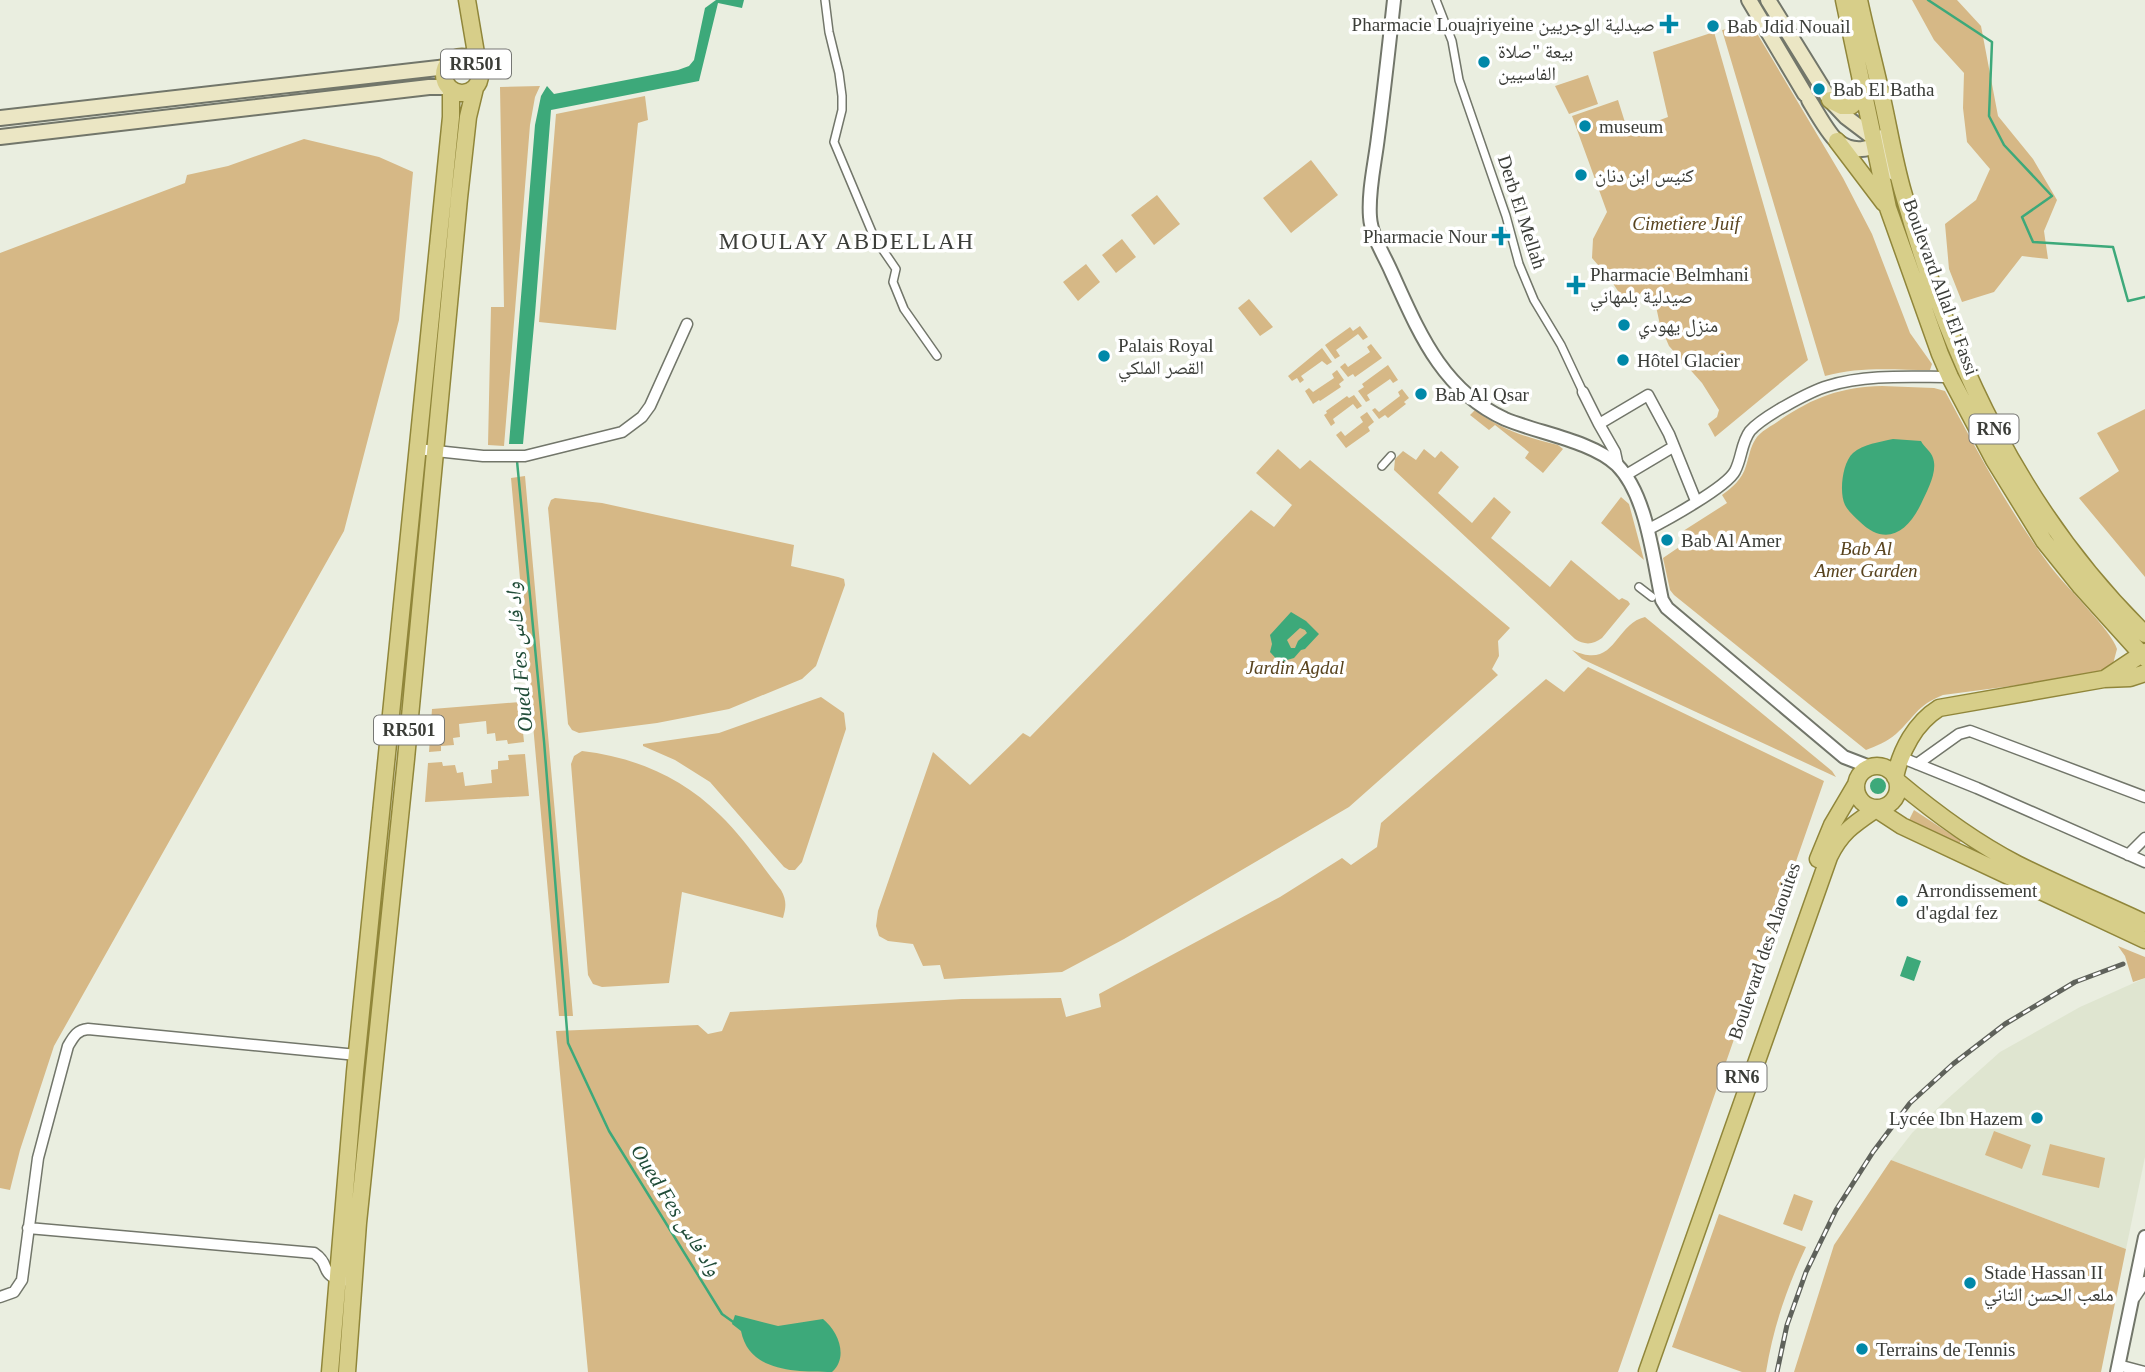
<svg xmlns="http://www.w3.org/2000/svg" width="2145" height="1372" viewBox="0 0 2145 1372" font-family="'Times New Roman','Noto Naskh Arabic',serif">
	<style>
		.built { fill: #dfe5d0 }
		.green { fill: #d6b886 }
		.water { fill: #3da97a; fill-rule: evenodd }
		.lines { fill: none; stroke-linecap: round; stroke-linejoin: round }
		.stream { stroke: #3da97a; stroke-width: 2.5 }
		.pedestrian-casing { stroke: #72766a; stroke-width: 10 }
		.minor-casing { stroke: #72766a; stroke-width: 13 }
		.tertiary-casing { stroke: #72766a; stroke-width: 16 }
		.secondary-casing { stroke: #72766a; stroke-width: 18 }
		.primary-casing { stroke: #90863a; stroke-width: 19 }
		.pedestrian { stroke: #fff; stroke-width: 7 }
		.minor { stroke: #fff; stroke-width: 10 }
		.tertiary { stroke: #fff; stroke-width: 12 }
		.secondary { stroke: #ebe6c4; stroke-width: 14 }
		.primary { stroke: #d7ce89; stroke-width: 16 }
		.rail-casing { stroke: #5f625b; stroke-width: 5 }
		.rail { stroke: #fff; stroke-width: 2.5; stroke-dasharray: 8; stroke-linecap: butt }
		.poi-dot { fill: #0088a8; stroke: #fff; stroke-width: 2.5 }
		.labels { text-anchor: middle; dominant-baseline: central; stroke-width: 7; stroke-linejoin: round; paint-order: stroke }
		.shield { fill: #fff; stroke: #767774; stroke-width: 2 }
		.shield-label { font-size: 18px; font-weight: bold; fill: #3b3d38 }
		.poi-label { font-size: 19px; fill: #3b3d38; stroke: #fff; text-anchor: start }
		.street-label { font-size: 19px; fill: #3b3d38; stroke: #fff }
		.park-label { font-size: 19px; font-style: italic; fill: #59441f; stroke: #fff }
		.water-label { font-size: 21px; font-style: italic; fill: #1f4b37; stroke: #fff }
		.quarter-label { font-size: 23px; letter-spacing: 2px; fill: #3b3d38; stroke: #fff }
	</style>
	<rect width="100%" height="100%" fill="#eaeee0"/>
	<!-- built -->
	<path class="built" d="M 2145,978 L 2145,1157 L 2126,1249 L 1891,1160 L 1912,1133 L 1944,1102 L 2000,1052 L 2080,1007 Z"/>
	<!-- green -->
	<path class="green" d="M 1912,0 L 1957,0 L 1981,26 L 1998,116 L 2033,159 L 2057,200 L 2044,231 L 2048,259 L 2022,256 L 1994,292 L 1962,302 L 1949,269 L 1945,224 L 1976,200 L 1990,169 L 1967,142 L 1963,108 L 1964,73 L 1934,40 Z
		M 1752,25 L 1843,178 L 1872,234 L 1910,333 L 1932,364 L 1930,370 C 1895,370 1860,366 1825,376 L 1722,30 Z
		M 1714,32 L 1808,360 L 1715,437 L 1708,424 L 1717,417 L 1719,410 L 1702,383 L 1669,346 L 1660,325 L 1654,297 L 1644,290 L 1628,306 L 1610,279 L 1592,258 L 1593,239 L 1607,212 L 1572,116 L 1618,100 L 1628,132 L 1668,117 L 1653,52 Z
		M 1588,75 L 1598,104 L 1569,114 L 1555,86 Z
		M 540,86 L 535,97 L 530,125 L 504,446 L 488,445 L 491,307 L 504,307 L 500,87 Z
		M 645,96 L 648,120 L 638,123 L 616,330 L 539,322 L 556,114 Z
		M 304,139 L 379,157 L 413,172 L 399,320 L 344,531 L 54,1046 L 20,1150 L 10,1190 L 0,1188 L 0,253 L 185,183 L 187,175 L 228,166 Z
		M 1311,160 L 1338,195 L 1291,233 L 1263,198 Z
		M 1157,195 L 1180,224 L 1154,245 L 1131,215 Z
		M 1122,239 L 1136,257 L 1116,273 L 1102,255 Z
		M 1086,264 L 1100,282 L 1078,301 L 1063,282 Z
		M 1249,299 L 1273,327 L 1260,336 L 1238,308 Z
		M 1360,326 L 1368,337 L 1363,340 L 1358,334 L 1336,350 L 1340,356 L 1335,359 L 1325,345 L 1350,327 L 1353,331 Z
		M 1371,344 L 1382,358 L 1355,377 L 1353,374 L 1348,377 L 1340,367 L 1345,363 L 1348,367 L 1370,352 L 1367,347 Z
		M 1322,348 L 1332,362 L 1327,365 L 1322,361 L 1301,376 L 1304,380 L 1300,383 L 1297,378 L 1292,381 L 1288,376 Z
		M 1388,365 L 1398,380 L 1393,383 L 1390,379 L 1367,395 L 1370,400 L 1366,402 L 1358,391 L 1364,387 L 1362,384 Z
		M 1337,370 L 1344,380 L 1339,384 L 1341,387 L 1320,401 L 1319,400 L 1313,404 L 1305,391 L 1309,388 L 1313,392 L 1334,378 L 1332,374 Z
		M 1882,386 L 1934,388 L 1945,391 C 1977,451 2009,511 2050,566 C 2064,585 2112,631 2117,649 L 2113,664 L 2096,675 L 1943,695 C 1917,705 1914,718 1896,734 C 1887,742 1876,746 1866,750 L 1674,595 L 1670,590 L 1663,558 L 1685,543 L 1680,533 L 1727,503 L 1722,495 C 1733,487 1742,479 1746,466 C 1749,457 1750,448 1755,440 C 1760,431 1772,426 1780,420 C 1814,397 1841,387 1882,386 Z
		M 1402,389 L 1409,398 L 1404,402 L 1406,404 L 1388,418 L 1385,415 L 1379,419 L 1372,410 L 1375,408 L 1379,412 L 1400,396 L 1398,392 Z
		M 1354,395 L 1362,406 L 1357,409 L 1353,404 L 1333,419 L 1335,423 L 1331,426 L 1324,415 L 1327,413 L 1326,411 L 1347,396 L 1349,398 Z
		M 2145,409 L 2145,577 L 2079,498 L 2119,471 L 2097,433 Z
		M 1475,410 C 1502,430 1525,437 1558,445 L 1563,449 L 1543,473 L 1525,458 L 1529,452 L 1495,425 L 1489,430 L 1470,415 Z
		M 1367,412 L 1374,422 L 1368,427 L 1370,431 L 1346,448 L 1336,435 L 1341,431 L 1345,436 L 1363,422 L 1360,417 Z
		M 1278,449 L 1300,469 L 1310,460 L 1510,628 L 1498,641 L 1499,656 L 1492,669 L 1498,675 L 1349,807 L 1124,939 L 1062,972 L 944,979 L 940,965 L 923,966 L 913,944 L 888,941 L 879,936 L 876,926 L 878,911 L 933,752 L 970,785 L 1023,733 L 1030,737 L 1251,510 L 1274,527 L 1292,505 L 1256,473 Z
		M 1424,449 L 1435,458 L 1441,451 L 1459,467 L 1438,493 L 1472,523 L 1494,497 L 1511,512 L 1491,538 L 1550,587 L 1571,560 L 1619,600 L 1622,598 L 1628,601 L 1630,604 L 1602,638 C 1593,645 1584,645 1575,639 L 1394,470 L 1395,459 L 1403,451 L 1416,460 Z
		M 525,476 L 573,1016 L 559,1016 L 511,478 Z
		M 1621,497 L 1629,504 L 1644,560 L 1601,523 Z
		M 555,498 L 602,503 L 794,545 L 791,566 L 838,577 L 844,579 L 845,585 L 816,666 L 802,679 L 729,709 L 657,723 L 579,733 L 572,730 L 568,724 L 548,508 L 551,500 Z
		M 1645,617 L 1832,771 L 1836,777 L 1582,659 L 1572,650 C 1616,671 1614,624 1645,617 Z
		M 1588,667 L 1824,781 L 1618,1372 L 588,1372 L 556,1031 L 698,1025 L 708,1034 L 722,1031 L 730,1012 L 962,999 L 1061,998 L 1066,1017 L 1101,1007 L 1099,994 L 1280,897 L 1342,858 L 1351,865 L 1377,847 L 1381,823 L 1546,679 L 1564,692 Z
		M 821,697 L 844,713 L 846,729 L 802,862 L 795,870 L 789,870 L 784,867 L 710,782 L 675,760 L 643,746 L 643,744 L 719,733 Z
		M 520,702 L 524,742 L 508,744 L 507,740 L 496,741 L 495,733 L 487,734 L 486,721 L 459,724 L 460,737 L 453,738 L 454,745 L 441,746 L 441,751 L 429,752 L 432,709 Z
		M 582,751 C 634,757 682,777 720,815 C 743,837 761,865 781,890 C 787,901 786,907 783,918 L 682,892 L 669,983 L 602,987 L 593,984 L 588,975 L 571,764 L 574,756 Z
		M 525,754 L 529,796 L 425,802 L 428,763 L 442,762 L 443,766 L 455,765 L 457,773 L 463,772 L 465,786 L 492,783 L 491,770 L 498,769 L 498,761 L 509,760 L 508,755 Z
		M 1914,810 L 1961,841 L 1959,844 L 1909,820 Z
		M 2118,946 L 2145,957 L 2145,978 L 2133,982 L 2125,956 Z
		M 1994,1131 L 2031,1145 L 2022,1169 L 1985,1155 Z
		M 2050,1144 L 2105,1158 L 2099,1188 L 2042,1175 Z
		M 1891,1160 L 2126,1249 L 2101,1372 L 1794,1372 L 1834,1245 Z
		M 1794,1194 L 1813,1201 L 1802,1231 L 1783,1224 Z
		M 1719,1214 L 1806,1247 C 1787,1287 1773,1328 1766,1372 L 1742,1372 L 1672,1347 Z"/>
	<!-- water -->
	<path class="water" d="M 716,0 L 744,0 L 742,8 L 718,3 L 699,81 L 551,110 L 535,314 L 523,444 L 509,444 L 535,125 L 541,96 L 547,86 L 554,94 L 678,70 L 689,66 L 694,60 L 705,8 Z
		M 1893,439 L 1921,441 C 1924,447 1931,451 1933,458 C 1938,472 1927,491 1921,504 C 1907,533 1885,547 1859,521 C 1854,516 1848,511 1845,505 C 1839,493 1842,463 1853,453 C 1863,444 1880,442 1893,439 Z
		M 1291,612 L 1306,621 L 1319,634 L 1305,649 L 1301,650 L 1294,658 L 1287,660 L 1282,665 L 1270,652 L 1272,644 L 1270,635 ZM 1300,628 L 1305,630 L 1307,633 L 1298,641 L 1295,648 L 1291,648 L 1287,640 Z
		M1870 786a8 8 0 1 1 16 0a8 8 0 1 1-16 0Z
		M 1907,956 L 1921,961 L 1914,981 L 1900,976 Z
		M 735,1315 L 778,1326 L 823,1319 C 838,1331 849,1357 832,1372 C 795,1372 749,1372 741,1331 L 732,1324 Z"/>
	<g class="lines">
		<!-- stream -->
		<path class="stream" d="M 1928,0 L 1992,42 L 1989,116 L 2004,145 L 2052,196 L 2022,217 L 2033,242 L 2113,247 L 2128,301 L 2145,297
			M 517,461 L 544,741 L 568,1043 L 609,1131 L 722,1314 L 736,1324"/>
		<!-- pedestrian casing -->
		<g class="pedestrian-casing">
			<path id="pedestrian" d="M 825,0 L 829,32 L 839,73 L 842,96 L 842,110 L 834,142 L 874,237 L 896,269 L 893,282 L 904,309 L 937,356
				M 1436,0 L 1452,41 L 1459,80 L 1506,216 L 1519,264 L 1534,300 L 1561,345 L 1583,392
				M 1382,466 L 1391,456
				M 1639,587 L 1652,597"/>
		</g>
		<!-- minor casing -->
		<g class="minor-casing">
			<path id="minor" d="M 1583,392 L 1599,424
				M 417,449 L 483,456 L 525,456 L 622,432 L 642,417 L 650,406 L 687,324
				M 1618,466 L 1615,452 L 1599,424 L 1648,395 L 1669,434 L 1696,501
				M 1626,475 L 1673,447
				M 1647,530 C 1665,521 1727,487 1735,471 C 1742,458 1741,443 1750,431 C 1758,422 1770,415 1780,409 C 1796,400 1811,391 1828,386 C 1866,374 1911,377 1950,377
				M 1900,757 L 1977,788 L 2145,862
				M 1917,764 L 1959,734 L 1970,731 L 2145,797
				M 2128,855 L 2145,838
				M 28,1228 L 314,1253 C 334,1266 315,1278 353,1281
				M 0,1297 L 14,1292 L 22,1280 L 38,1158 L 68,1046 C 74,1036 77,1030 88,1029 L 357,1055
				M 2135,1297 L 2145,1282
				M 2118,1365 L 2144,1372"/>
		</g>
		<!-- tertiary casing -->
		<g class="tertiary-casing">
			<path id="tertiary" d="M 1394,0 C 1389,46 1384,92 1378,137 C 1375,163 1368,191 1370,217 C 1371,235 1384,255 1391,271 C 1418,330 1441,390 1505,419 C 1538,433 1592,441 1617,465 C 1647,495 1653,559 1662,600 L 1667,608 L 1844,757 L 1870,767
				M 2117,1372 L 2145,1237"/>
		</g>
		<!-- secondary casing -->
		<g class="secondary-casing">
			<path id="secondary" d="M 1749,0 L 1805,94
				M 1768,0 L 1830,100 L 1846,117 L 1879,142 L 1894,173
				M 1809,100 C 1815,110 1829,135 1837,141 C 1852,153 1872,152 1882,137
				M 0,118 L 447,67
				M 0,137 L 429,87 L 449,87"/>
		</g>
		<!-- primary casing -->
		<g class="primary-casing">
			<path id="primary" d="M 467,0 L 478,65
				M 1844,0 L 1888,208 L 1940,354 L 1950,377 L 1994,460 L 2044,541 L 2081,587 L 2145,658
				M 1859,0 C 1866,33 1875,66 1882,98 C 1889,129 1894,161 1903,192 C 1949,357 2021,513 2145,634
				M444 75a18 18 0 1 1 36 0a18 18 0 1 1-36 0Z
				M 1830,100 L 1842,106 L 1851,106 L 1860,98 L 1863,87
				M 1837,141 L 1884,203
				M 2106,678 L 2145,652
				M1856 787a21 21 0 1 1 42 0a21 21 0 1 1-42 0Z
				M 1895,777 C 1901,750 1915,723 1939,708 L 2104,679 L 2130,678 L 2145,673
				M 1897,781 C 1934,812 1974,842 2017,864 C 2059,885 2102,903 2145,923
				M 1818,859 L 1832,825 L 1855,786
				M 330,1372 L 355,1072 L 451,117 L 451,89
				M 347,1372 L 358,1223 L 406,759 L 459,198 L 468,117 L 475,88
				M 1647,1372 L 1829,857 C 1841,832 1854,824 1876,809 L 1902,826 L 2145,940"/>
		</g>
		<!-- pedestrian -->
		<use href="#pedestrian" class="pedestrian"/>
		<!-- minor -->
		<use href="#minor" class="minor"/>
		<!-- tertiary -->
		<use href="#tertiary" class="tertiary"/>
		<!-- secondary -->
		<use href="#secondary" class="secondary"/>
		<!-- primary -->
		<use href="#primary" class="primary"/>
		<!-- rail casing -->
		<g class="rail-casing">
			<path id="rail" d="M 1777,1372 L 1787,1325 L 1806,1272 L 1836,1210 L 1873,1152 L 1910,1103 L 1953,1064 L 2005,1024 L 2075,982 L 2123,964"/>
		</g>
		<!-- rail -->
		<use href="#rail" class="rail"/>
	</g>
	<!-- markers -->
	<g class="poi-dot">
		<path d="M1665.5 13.5h7v7h7v7h-7v7h-7v-7h-7v-7h7z"/>
		<circle cx="1713" cy="26" r="7"/>
		<circle cx="1484" cy="62" r="7"/>
		<circle cx="1819" cy="89" r="7"/>
		<circle cx="1585" cy="126" r="7"/>
		<circle cx="1581" cy="175" r="7"/>
		<path d="M1497.5 225.5h7v7h7v7h-7v7h-7v-7h-7v-7h7z"/>
		<path d="M1572.5 274.5h7v7h7v7h-7v7h-7v-7h-7v-7h7z"/>
		<circle cx="1624" cy="325" r="7"/>
		<circle cx="1104" cy="356" r="7"/>
		<circle cx="1623" cy="360" r="7"/>
		<circle cx="1421" cy="394" r="7"/>
		<circle cx="1667" cy="540" r="7"/>
		<circle cx="1902" cy="901" r="7"/>
		<circle cx="2037" cy="1118" r="7"/>
		<circle cx="1970" cy="1283" r="7"/>
		<circle cx="1862" cy="1349" r="7"/>
	</g>
	<g class="labels">
		<!-- shield labels -->
		<g class="shield">
			<rect x="441" y="49.5" width="70" height="29" rx="5"/>
			<rect x="1969.5" y="414.5" width="49" height="29" rx="5"/>
			<rect x="374" y="715.5" width="70" height="29" rx="5"/>
			<rect x="1717.5" y="1062.5" width="49" height="29" rx="5"/>
		</g>
		<g class="shield-label">
			<text x="476" y="64">RR501</text>
			<text x="1994" y="429">RN6</text>
			<text x="409" y="730">RR501</text>
			<text x="1742" y="1077">RN6</text>
		</g>
		<!-- poi labels -->
		<g class="poi-label">
			<text x="1655" y="24" text-anchor="end">Pharmacie Louajriyeine صيدلية الوجريين</text>
			<text x="1727" y="26">Bab Jdid Nouail</text>
			<text x="1498" y="51">بيعة "صلاة<tspan x="1498" dy="22">الفاسيين</tspan></text>
			<text x="1833" y="89">Bab El Batha</text>
			<text x="1599" y="126">museum</text>
			<text x="1595" y="175">كنيس ابن دنان</text>
			<text x="1487" y="236" text-anchor="end">Pharmacie Nour</text>
			<text x="1590" y="274">Pharmacie Belmhani<tspan x="1590" dy="22">صيدلية بلمهاني</tspan></text>
			<text x="1638" y="325">منزل يهودي</text>
			<text x="1118" y="345">Palais Royal<tspan x="1118" dy="22">القصر الملكي</tspan></text>
			<text x="1637" y="360">Hôtel Glacier</text>
			<text x="1435" y="394">Bab Al Qsar</text>
			<text x="1681" y="540">Bab Al Amer</text>
			<text x="1916" y="890">Arrondissement<tspan x="1916" dy="22">d'agdal fez</tspan></text>
			<text x="2023" y="1118" text-anchor="end">Lycée Ibn Hazem</text>
			<text x="1984" y="1272">Stade Hassan II<tspan x="1984" dy="22">ملعب الحسن التاني</tspan></text>
			<text x="1876" y="1349">Terrains de Tennis</text>
		</g>
		<!-- street labels -->
		<g class="street-label">
			<text transform="translate(1522 212) rotate(72)">Derb El Mellah</text>
			<text transform="translate(1941 287) rotate(70)">Boulevard Allal El Fassi</text>
			<text transform="translate(1764 951) rotate(-71)">Boulevard des Alaouites</text>
		</g>
		<!-- park labels -->
		<g class="park-label">
			<text x="1686" y="223">Cimetiere Juif</text>
			<text x="1866" y="548">Bab Al<tspan x="1866" dy="22">Amer Garden</tspan></text>
			<text x="1295" y="667">Jardin Agdal</text>
		</g>
		<!-- water labels -->
		<g class="water-label">
			<text transform="translate(519 657) rotate(-95)">Oued Fes واد فاس</text>
			<text transform="translate(676 1210) rotate(58)">Oued Fes واد فاس</text>
		</g>
		<!-- quarter labels -->
		<g class="quarter-label">
			<text x="847" y="241">MOULAY ABDELLAH</text>
		</g>
	</g>
</svg>
